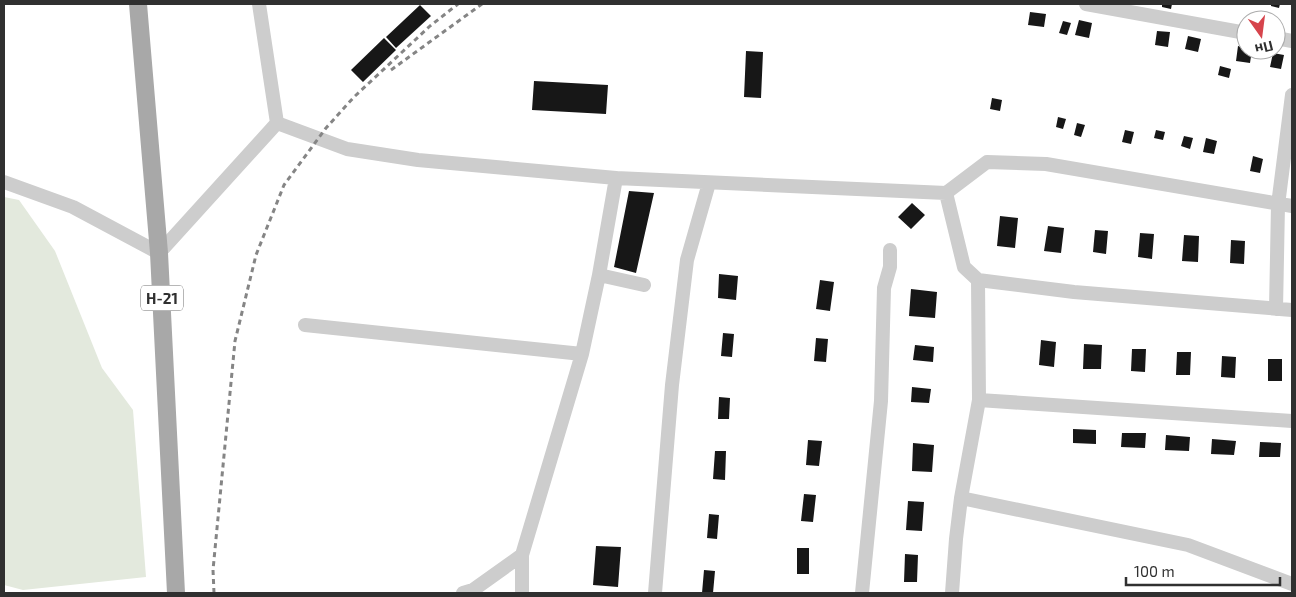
<svg xmlns="http://www.w3.org/2000/svg" width="1296" height="597" viewBox="0 0 1296 597" font-family="'Exo 2',sans-serif">
	<style>
		.green { fill: #e3e9dd }
		.building { fill: #171717 }
		.lines { fill: none; stroke-linecap: round; stroke-linejoin: round }
		.minor { stroke: #cdcdcd; stroke-width: 14 }
		.major { stroke: #a8a8a8; stroke-width: 18 }
		.rail { stroke: #858585; stroke-width: 3; stroke-dasharray: 5 4; stroke-linecap: butt }
		.labels { text-anchor: middle; dominant-baseline: central; stroke-width: 5; stroke-linejoin: round; paint-order: stroke }
		.shield { fill: #fff; stroke: #6e6e6e; stroke-width: 1 }
		.shield-label { font-size: 15px; font-weight: bold; fill: #303030 }
	</style>
	<rect width="100%" height="100%" fill="#fff"/>
	<!-- green -->
	<path class="green" d="M 4,197 L 19,200 L 55,251 L 102,368 L 133,410 L 146,577 L 23,590 L 4,585 Z"/>
	<!-- building -->
	<path class="building" d="M 1162,4 L 1172,4 L 1171,9 L 1162,7 Z
		M 1271,4 L 1280,4 L 1279,8 L 1271,6 Z
		M 420,5 L 431,16 L 396,48 L 386,37 Z
		M 1030,12 L 1046,14 L 1044,27 L 1028,25 Z
		M 1079,20 L 1092,23 L 1089,38 L 1075,35 Z
		M 1063,21 L 1071,23 L 1067,35 L 1059,33 Z
		M 1157,31 L 1170,32 L 1168,47 L 1155,45 Z
		M 1188,36 L 1201,39 L 1198,52 L 1185,49 Z
		M 384,38 L 396,50 L 363,82 L 351,70 Z
		M 1238,46 L 1246,48 L 1246,50 L 1252,50 L 1250,63 L 1236,61 Z
		M 746,51 L 763,52 L 761,98 L 744,97 Z
		M 1273,53 L 1284,55 L 1281,69 L 1270,67 Z
		M 1220,66 L 1231,69 L 1229,78 L 1218,75 Z
		M 534,81 L 608,85 L 606,114 L 532,110 Z
		M 992,98 L 1002,100 L 1000,111 L 990,109 Z
		M 1058,117 L 1066,119 L 1063,129 L 1056,127 Z
		M 1077,123 L 1085,125 L 1081,137 L 1074,135 Z
		M 1125,130 L 1134,132 L 1131,144 L 1122,142 Z
		M 1156,130 L 1165,132 L 1163,140 L 1154,138 Z
		M 1184,136 L 1193,138 L 1190,149 L 1181,146 Z
		M 1206,138 L 1217,141 L 1214,154 L 1203,152 Z
		M 1253,156 L 1263,159 L 1260,173 L 1250,171 Z
		M 629,191 L 654,193 L 636,273 L 614,267 Z
		M 912,203 L 925,215 L 911,229 L 898,217 Z
		M 1000,216 L 1018,218 L 1015,248 L 997,246 Z
		M 1048,226 L 1064,228 L 1061,253 L 1044,251 Z
		M 1095,230 L 1108,231 L 1106,254 L 1093,252 Z
		M 1140,233 L 1154,234 L 1152,259 L 1138,257 Z
		M 1184,235 L 1199,236 L 1198,262 L 1182,261 Z
		M 1231,240 L 1245,241 L 1244,264 L 1230,263 Z
		M 719,274 L 738,276 L 736,300 L 718,298 Z
		M 820,280 L 834,282 L 830,311 L 816,309 Z
		M 911,289 L 937,292 L 935,318 L 909,316 Z
		M 723,333 L 734,334 L 732,357 L 721,356 Z
		M 816,338 L 828,339 L 826,362 L 814,361 Z
		M 1041,340 L 1056,342 L 1054,367 L 1039,365 Z
		M 1084,344 L 1102,345 L 1101,369 L 1083,369 Z
		M 915,345 L 934,347 L 933,362 L 913,360 Z
		M 1132,349 L 1146,349 L 1145,372 L 1131,371 Z
		M 1177,352 L 1191,352 L 1190,375 L 1176,375 Z
		M 1222,356 L 1236,357 L 1235,378 L 1221,377 Z
		M 1268,359 L 1282,359 L 1282,381 L 1268,381 Z
		M 912,387 L 931,389 L 929,403 L 911,402 Z
		M 719,397 L 730,398 L 729,419 L 718,419 Z
		M 1073,429 L 1096,430 L 1096,444 L 1073,443 Z
		M 1122,433 L 1146,433 L 1145,448 L 1121,447 Z
		M 1166,435 L 1190,437 L 1189,451 L 1165,450 Z
		M 1212,439 L 1236,441 L 1234,455 L 1211,454 Z
		M 808,440 L 822,441 L 819,466 L 806,465 Z
		M 1260,442 L 1281,443 L 1280,457 L 1259,457 Z
		M 913,443 L 934,445 L 932,472 L 912,471 Z
		M 715,451 L 726,451 L 725,480 L 713,479 Z
		M 804,494 L 816,495 L 813,522 L 801,521 Z
		M 908,501 L 924,502 L 922,531 L 906,530 Z
		M 709,514 L 719,515 L 717,539 L 707,538 Z
		M 596,546 L 621,547 L 618,587 L 593,585 Z
		M 797,548 L 809,548 L 809,574 L 797,574 Z
		M 905,554 L 918,555 L 917,582 L 904,582 Z
		M 704,570 L 715,571 L 713,593 L 702,593 Z"/>
	<g class="lines">
		<!-- minor -->
		<path class="minor" d="M 259,4 L 277,123
			M 1086,4 L 1246,33
			M 1276,38 L 1292,41
			M 277,123 L 347,149 L 418,160 L 616,178 L 946,193 L 987,162 L 1046,164 L 1292,206
			M 616,178 L 599,275 L 644,285
			M 4,182 L 73,207 L 159,253 L 277,123
			M 946,193 L 964,267 L 978,280 L 979,400 L 961,498 L 956,539 L 952,593
			M 978,280 L 1074,292 L 1292,310
			M 1276,309 L 1278,205 L 1292,95
			M 305,325 L 582,354
			M 979,400 L 1292,421
			M 961,498 L 1188,545 L 1292,584
			M 463,593 L 473,590 L 522,555
			M 522,593 L 522,555 L 582,354 L 599,275
			M 655,593 L 672,385 L 687,260 L 709,183
			M 862,593 L 881,401 L 884,288 L 890,267 L 890,250"/>
		<!-- major -->
		<path class="major" d="M 138,4 L 159,253 L 176,593"/>
		<!-- rail -->
		<path class="rail" d="M 391,70 L 482,4
			M 214,593 L 213,570 L 235,341 L 256,255 L 284,185 L 326,128 L 354,97 L 430,26 L 458,4"/>
	</g>
	<g class="labels">
		<!-- shield labels -->
		<rect class="shield" x="141" y="285.5" width="42" height="25" rx="4"/>
		<g class="shield-label">
			<text x="162" y="298">Н-21</text>
		</g>
	</g>
	<!-- border -->
	<rect width="1296" height="597" fill="none" stroke="#303030" stroke-width="10"/>
	<!-- north arrow -->
	<g transform="translate(1261 35) rotate(166)"><circle r="24" fill="#ffffff" stroke="#acacac"/>
	<path d="M0-4L9 19L0 12L-9 19Z" fill="#d6444c"/>
	<text y="-8" font-size="14" font-weight="bold" text-anchor="middle" fill="#303030">Пн</text>
	</g>
	<!-- scale -->
	<path d="M1126 577v8h154v-8" fill="none" stroke="#303030" stroke-width="2.5"/>
	<text x="1134" y="577" font-size="15" fill="#303030" stroke="#ffffff" stroke-width="4" paint-order="stroke">100 m</text>
</svg>
